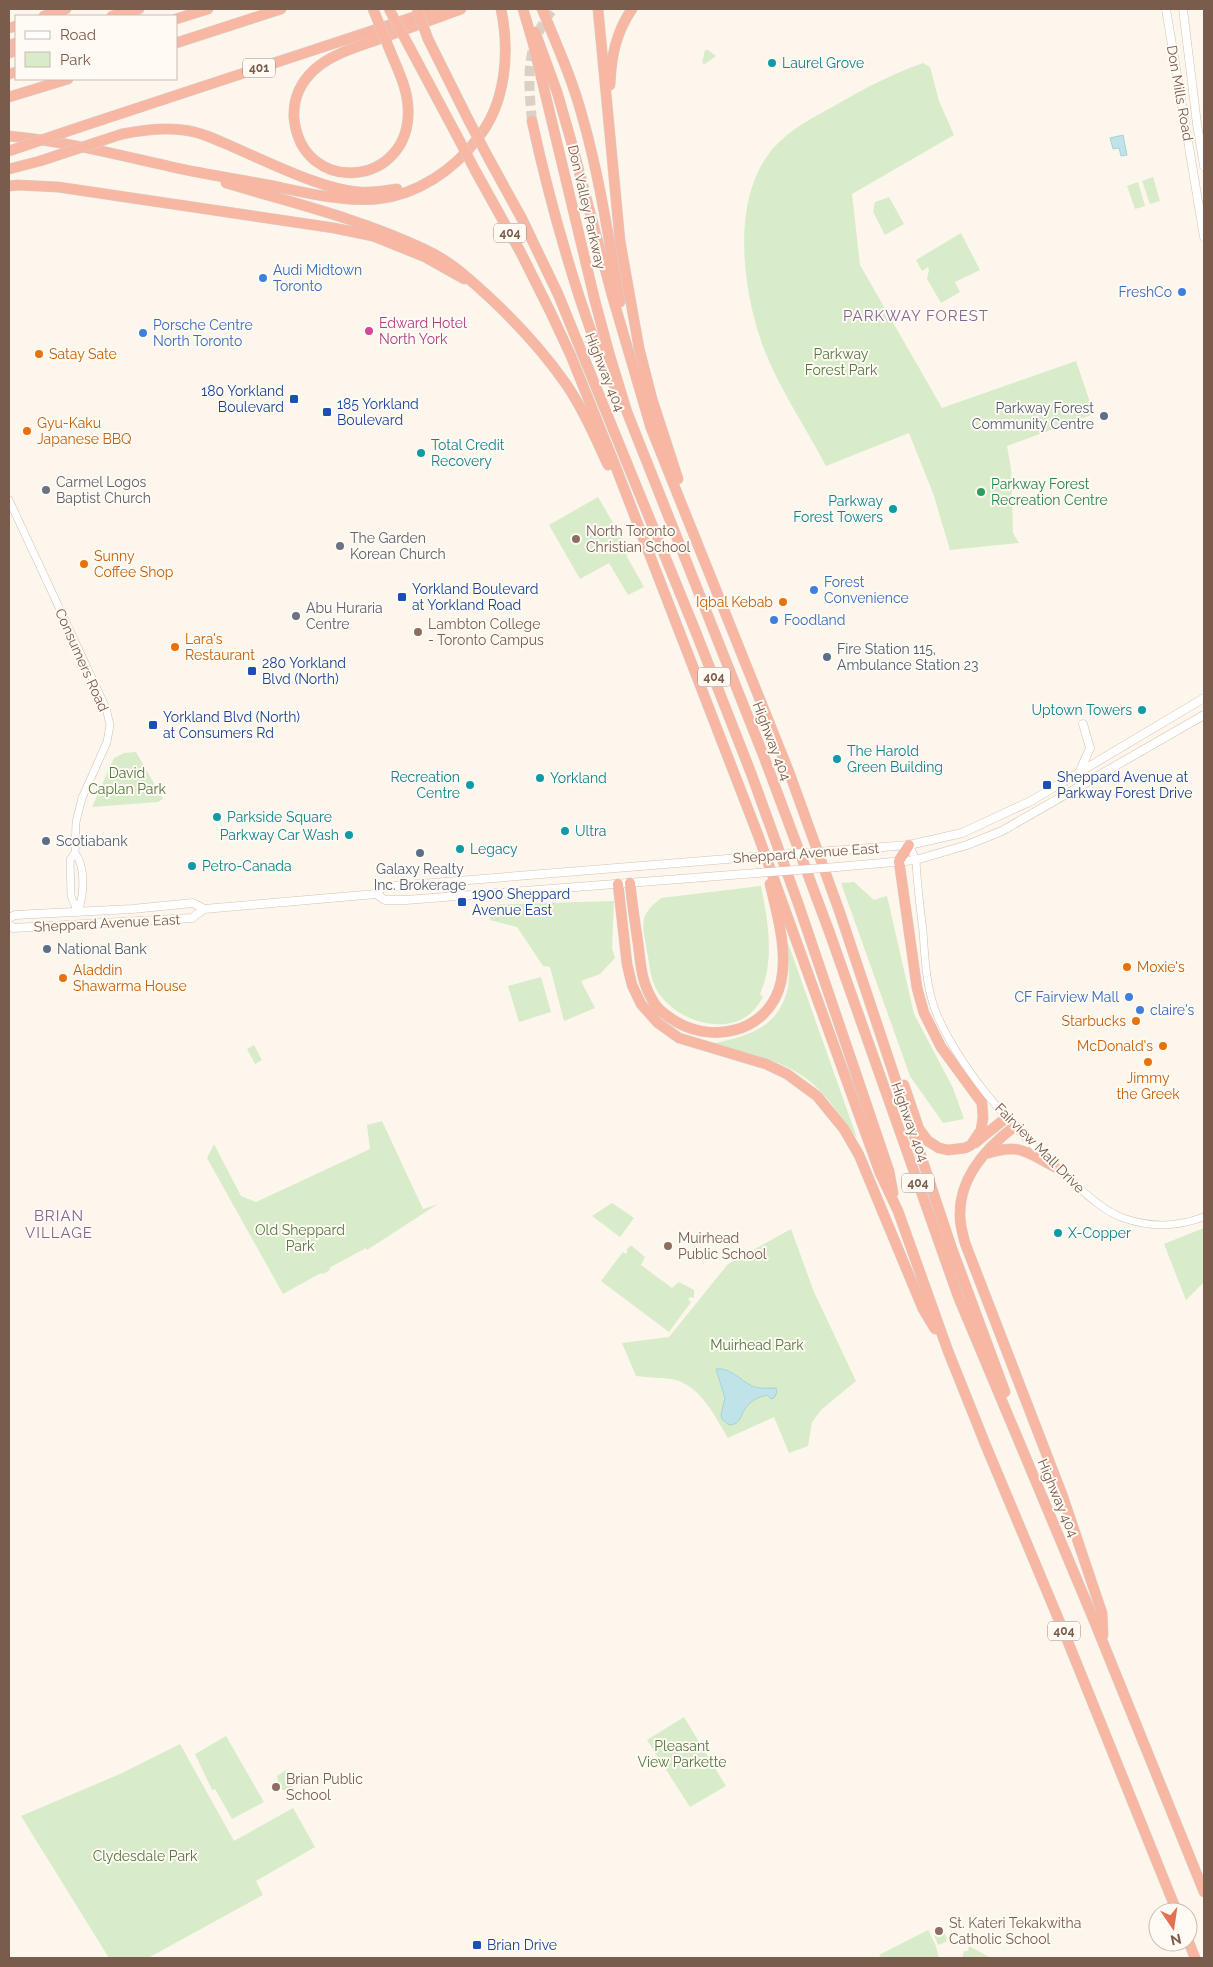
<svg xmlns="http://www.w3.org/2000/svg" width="1213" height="1967" viewBox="0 0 1213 1967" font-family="Raleway,sans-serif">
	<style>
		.green { fill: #d8ecc9 }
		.water { fill: #bfe3e8; stroke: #a5d3da }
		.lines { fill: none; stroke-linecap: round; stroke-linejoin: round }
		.motorway-tunnel { stroke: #dcd0c4; stroke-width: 10; stroke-dasharray: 10 5; stroke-linecap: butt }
		.tertiary-casing { stroke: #d1beb0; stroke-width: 8 }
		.secondary-casing { stroke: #d6c0b0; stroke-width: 9 }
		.motorway-casing { stroke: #dad1cd; stroke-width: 11 }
		.tertiary { stroke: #fff; stroke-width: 7 }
		.secondary { stroke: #fff; stroke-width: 8 }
		.motorway { stroke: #f7b7a3; stroke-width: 10 }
		.secondary-bridge-casing { stroke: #d6c0b0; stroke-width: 9; stroke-linecap: butt }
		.motorway-bridge-casing { stroke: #dad1cd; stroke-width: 11; stroke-linecap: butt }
		.secondary-bridge { stroke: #fff; stroke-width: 8 }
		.motorway-bridge { stroke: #f7b7a3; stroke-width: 10 }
		.culture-dot { fill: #0f9aa8; stroke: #fffaf3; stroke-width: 2 }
		.shop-dot { fill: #3f7fe0; stroke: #fffaf3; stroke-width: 2 }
		.hotel-dot { fill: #d1479c; stroke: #fffaf3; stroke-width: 2 }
		.food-dot { fill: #e8710a; stroke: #fffaf3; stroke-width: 2 }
		.transit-dot { fill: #1a4fb4; stroke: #fffaf3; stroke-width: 2 }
		.service-dot { fill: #5c6f8a; stroke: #fffaf3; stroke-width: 2 }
		.worship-dot { fill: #6b7280; stroke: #fffaf3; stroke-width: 2 }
		.leisure-dot { fill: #2e9e5b; stroke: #fffaf3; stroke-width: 2 }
		.education-dot { fill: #8d6e63; stroke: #fffaf3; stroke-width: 2 }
		.labels { text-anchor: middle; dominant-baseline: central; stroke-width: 4; stroke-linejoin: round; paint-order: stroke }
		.shield { fill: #fffaf3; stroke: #a28b7f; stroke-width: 1 }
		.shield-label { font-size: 12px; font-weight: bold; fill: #7a5c4d }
		.culture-label { font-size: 14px; fill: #0d838f; stroke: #fffaf3; text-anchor: start }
		.street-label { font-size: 14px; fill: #7a5c4d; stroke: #fffaf3 }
		.shop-label { font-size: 14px; fill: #366cbe; stroke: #fffaf3; text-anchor: start }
		.hotel-label { font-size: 14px; fill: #b23c85; stroke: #fffaf3; text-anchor: start }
		.food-label { font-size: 14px; fill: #c56008; stroke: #fffaf3; text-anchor: start }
		.park-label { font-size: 14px; fill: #537a41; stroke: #fffaf3 }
		.transit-label { font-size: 14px; fill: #164399; stroke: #fffaf3; text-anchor: start }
		.service-label { font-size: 14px; fill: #4e5e75; stroke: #fffaf3; text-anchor: start }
		.worship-label { font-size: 14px; fill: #5b616d; stroke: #fffaf3; text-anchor: start }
		.leisure-label { font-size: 14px; fill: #27864d; stroke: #fffaf3; text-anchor: start }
		.education-label { font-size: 14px; fill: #785e54; stroke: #fffaf3; text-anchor: start }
		.neighbourhood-label { font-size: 15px; letter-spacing: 1px; fill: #846695; stroke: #fffaf3 }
	</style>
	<rect width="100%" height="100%" fill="#fdf6ec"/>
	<!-- green -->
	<path class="green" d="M 705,50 L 708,50 L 716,56 L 705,64 L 702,63 Z
		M 923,63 L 930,67 L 939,101 L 954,135 L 852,194 L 860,265 L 942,408 L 1076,361 L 1094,414 L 1007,446 L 1011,468 L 1013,533 L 1019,543 L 950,550 L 933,493 L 909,433 L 826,466 C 806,428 780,390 764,349 C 743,294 731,205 768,155 C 785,132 810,119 834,106 C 863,89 892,74 923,63 Z
		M 1153,177 L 1160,201 L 1150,204 L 1142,181 Z
		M 1138,182 L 1145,206 L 1135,209 L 1127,186 Z
		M 889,197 L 904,224 L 885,235 L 873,212 L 875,202 Z
		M 961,233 L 980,270 L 955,282 L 960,292 L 941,303 L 927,279 L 929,270 L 928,267 L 922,271 L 916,260 Z
		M 598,497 L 630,552 L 626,555 L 644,587 L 628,595 L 609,563 L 580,579 L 549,525 Z
		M 136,752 L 163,799 L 158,802 L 92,807 L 114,758 L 124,753 Z
		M 854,882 L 874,900 L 887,896 L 914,1014 L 953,1088 L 964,1119 L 943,1123 L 910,1076 L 841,883 Z
		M 761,886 C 768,921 775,960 760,994 L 763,997 C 760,1001 758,1006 754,1010 C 728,1038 676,1021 658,992 C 650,980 650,965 647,952 C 643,924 637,917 661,898 Z
		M 614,901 L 612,948 L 615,958 L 600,974 L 581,981 L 595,1008 L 564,1021 L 550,967 L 543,966 L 517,927 L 490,920 L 488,905 Z
		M 787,940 L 857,1138 C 842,1119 827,1094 807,1079 C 779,1058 743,1052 710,1044 C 747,1036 779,1029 788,987 C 790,972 788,955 787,940 Z
		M 541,977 L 551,1012 L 519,1022 L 508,986 Z
		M 254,1045 L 262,1060 L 255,1064 L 247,1049 Z
		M 382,1121 L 423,1209 L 438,1204 L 367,1250 L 366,1248 L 329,1268 L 330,1270 L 323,1274 L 321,1273 L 283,1294 L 207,1158 L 214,1144 L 241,1196 L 256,1202 L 370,1149 L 367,1125 Z
		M 612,1203 L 634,1218 L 620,1237 L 592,1216 Z
		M 1204,1228 L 1204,1282 L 1186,1300 L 1164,1244 Z
		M 791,1229 L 814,1292 L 856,1381 L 821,1410 L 812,1422 L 808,1446 L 789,1453 L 774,1417 L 728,1438 C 715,1417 702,1388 676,1380 C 664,1377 649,1378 636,1376 L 622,1343 L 669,1337 L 728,1264 Z
		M 630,1246 L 632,1246 L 645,1257 L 641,1265 L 672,1288 L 679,1282 L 694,1290 L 694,1298 L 691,1297 L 688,1299 L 691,1302 L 669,1332 L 601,1281 L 623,1252 L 627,1254 L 627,1249 Z
		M 684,1717 L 726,1786 L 690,1807 L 647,1740 Z
		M 226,1736 L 264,1802 L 232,1819 L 215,1789 L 212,1790 L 195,1754 Z
		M 180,1744 L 234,1841 L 293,1808 L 315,1847 L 256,1881 L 263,1895 L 148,1958 L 109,1958 L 21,1816 L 120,1774 Z
		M 286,1770 L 295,1775 L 291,1792 L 280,1789 L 277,1776 Z
		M 928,1930 L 936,1946 L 939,1958 L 882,1958 L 879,1955 Z
		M 941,1931 L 944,1932 L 947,1939 L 946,1942 L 938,1945 L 934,1935 Z
		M 969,1946 L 991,1958 L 962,1958 L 964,1951 L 968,1951 Z"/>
	<!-- water -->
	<path class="water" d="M 1123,135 L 1127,155 L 1121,156 L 1119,148 L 1113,149 L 1110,138 Z
		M 716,1369 C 730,1367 740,1380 752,1386 C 759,1389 768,1388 776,1388 L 777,1392 L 774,1398 L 771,1399 L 767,1395 C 760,1397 753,1399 748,1405 C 740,1413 742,1425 729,1425 L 722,1419 L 721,1415 L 725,1398 Z"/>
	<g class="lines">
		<!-- motorway-tunnel -->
		<path class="motorway-tunnel" d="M 532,121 C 528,79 525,44 553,9"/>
		<!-- tertiary casing -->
		<g class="tertiary-casing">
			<path id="tertiary" d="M 9,500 L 106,708 L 110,725 L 107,742 L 82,798 L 76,822 L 75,853 L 70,860 L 71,896 L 78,912
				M 909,845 L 916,860 C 917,884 920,907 923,931 C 925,960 926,990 938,1017 C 966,1079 1018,1133 1068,1178 C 1084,1192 1103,1211 1123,1218 C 1153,1228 1175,1227 1204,1217
				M 75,853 C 86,867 84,895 78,912"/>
		</g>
		<!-- secondary casing -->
		<g class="secondary-casing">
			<path id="secondary" d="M 1166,9 L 1204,237
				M 1183,9 L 1197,124 L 1204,166
				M 1080,771 L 1090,748 L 1083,724
				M 831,851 L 909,845 L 962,833 L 1031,801 L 1204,698
				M 837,867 L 916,860 L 967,845 L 1002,831 L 1204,715
				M 376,894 L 383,887 L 752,857
				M 9,918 L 15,915 L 132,909 L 193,903 L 204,909
				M 9,925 L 13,928 L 192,918 L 204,909 L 376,894 L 385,900 L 406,900 L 757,873"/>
		</g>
		<!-- motorway casing -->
		<g class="motorway-casing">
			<path id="motorway" d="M 523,9 L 533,43 L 595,301 L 609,353 L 627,412 L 764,757 L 829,931 L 958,1296 L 1093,1618 L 1204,1892
				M 542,9 C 557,45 573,81 583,119 C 600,179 609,241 620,302
				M 598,9 L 620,241 L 639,348 L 652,399 L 678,479
				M 44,16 L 66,9
				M 112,16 L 139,9
				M 176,19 L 208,9
				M 9,28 L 16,26
				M 535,32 L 557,92 L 570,137 L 612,295 L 651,428 L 789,772 L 840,913 L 952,1249 L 1005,1392
				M 428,39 L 469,121
				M 176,43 L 281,9
				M 9,45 L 16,43
				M 410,48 L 456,134
				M 9,53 L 16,51
				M 391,53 C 398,70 407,88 408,107 C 413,187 302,198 294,118 C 293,99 300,83 314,70 C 331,54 357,47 379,39 C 406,29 434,19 461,9
				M 9,74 L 16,72
				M 610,85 C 611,57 616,32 632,9
				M 9,97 L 68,79
				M 532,121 C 545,181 561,240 580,299 C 590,328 599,357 613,384
				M 80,127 L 438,9
				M 122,134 C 142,130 162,127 183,130 C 201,132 217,140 233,147 C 268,162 321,189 359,192 C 372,193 384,191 397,189
				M 9,136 C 64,141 118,155 172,167 C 204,174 236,179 268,185 C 303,192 342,202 377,199 C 417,195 454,170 478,138 C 506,103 510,52 501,9
				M 489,159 L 522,219 L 558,294 L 695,630 L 751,773 L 798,903 L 889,1171 L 893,1193
				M 9,169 L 40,161
				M 476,172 L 521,253 L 550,311 L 571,356 L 615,465 L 758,835 L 880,1173 L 898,1211 L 948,1351 L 986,1446 L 1066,1637 L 1177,1912
				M 226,183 C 293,203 361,219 424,249 C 449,260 468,278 488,296 C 517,323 543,351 566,384 C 583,409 595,437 608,465
				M 9,186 L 18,185 L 58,187 L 334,228 L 373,236 L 425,257 L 464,279
				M 630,883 C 632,903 635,923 638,943 C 641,966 641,981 653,1001 C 656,1007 663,1013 669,1017 C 708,1046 769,1034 781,982 C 788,951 777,914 770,884
				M 618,884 L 627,964 L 632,985 L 641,1004 L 658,1023 L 679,1038 L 766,1064 L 787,1074 L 817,1096 L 844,1129 L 859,1155 L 923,1309 L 935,1329
				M 904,1085 L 919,1129 L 928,1141 L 939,1148 L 948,1150 L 965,1148 L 971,1145 L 981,1130 L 983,1118 L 982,1103 L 941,1047 L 924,1013 L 917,988 L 899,861 L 909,845
				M 1015,1126 C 986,1148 959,1177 960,1216 C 960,1225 963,1235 965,1243 L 1063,1497 L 1102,1613 L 1103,1635
				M 975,1143 L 1007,1117
				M 985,1154 C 1020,1143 1024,1151 1055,1167
				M 1188,1940 L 1195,1958"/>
		</g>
		<!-- tertiary -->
		<use href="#tertiary" class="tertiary"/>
		<!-- secondary -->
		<use href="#secondary" class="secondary"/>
		<!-- motorway -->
		<use href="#motorway" class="motorway"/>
		<!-- secondary-bridge casing -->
		<g class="secondary-bridge-casing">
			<path id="secondary-bridge" d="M 752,857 L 831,851
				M 757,873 L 837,867"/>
		</g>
		<!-- motorway-bridge casing -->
		<g class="motorway-bridge-casing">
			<path id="motorway-bridge" d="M 373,9 L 391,53
				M 389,9 L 410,48
				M 417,9 L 428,39
				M 469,121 L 489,159
				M 456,134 L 476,172
				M 9,151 L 80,127
				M 40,161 L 122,134"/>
		</g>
		<!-- secondary-bridge -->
		<use href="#secondary-bridge" class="secondary-bridge"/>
		<!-- motorway-bridge -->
		<use href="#motorway-bridge" class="motorway-bridge"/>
	</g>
	<!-- markers -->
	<g class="culture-dot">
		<circle cx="772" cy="63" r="5"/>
		<circle cx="421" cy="453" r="5"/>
		<circle cx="893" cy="509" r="5"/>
		<circle cx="1142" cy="710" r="5"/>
		<circle cx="837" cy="759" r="5"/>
		<circle cx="540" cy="778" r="5"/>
		<circle cx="470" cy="785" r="5"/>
		<circle cx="217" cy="817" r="5"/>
		<circle cx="565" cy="831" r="5"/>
		<circle cx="349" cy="835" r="5"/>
		<circle cx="460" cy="849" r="5"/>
		<circle cx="192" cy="866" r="5"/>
		<circle cx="1058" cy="1233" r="5"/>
	</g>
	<g class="shop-dot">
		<circle cx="263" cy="278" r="5"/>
		<circle cx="1182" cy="292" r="5"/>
		<circle cx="143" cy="333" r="5"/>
		<circle cx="814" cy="590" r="5"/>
		<circle cx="774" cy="620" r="5"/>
		<circle cx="1129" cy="997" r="5"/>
		<circle cx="1140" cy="1010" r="5"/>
	</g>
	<circle class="hotel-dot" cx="369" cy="331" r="5"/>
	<g class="food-dot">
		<circle cx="39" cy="354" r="5"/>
		<circle cx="27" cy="431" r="5"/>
		<circle cx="84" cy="564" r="5"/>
		<circle cx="783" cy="602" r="5"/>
		<circle cx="175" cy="647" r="5"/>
		<circle cx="1127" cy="967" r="5"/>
		<circle cx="63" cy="978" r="5"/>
		<circle cx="1136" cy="1021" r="5"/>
		<circle cx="1163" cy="1046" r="5"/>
		<circle cx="1148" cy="1062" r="5"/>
	</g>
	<g class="transit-dot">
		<rect x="289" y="394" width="10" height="10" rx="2.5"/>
		<rect x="322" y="407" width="10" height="10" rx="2.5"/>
		<rect x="397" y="592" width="10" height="10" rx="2.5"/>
		<rect x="247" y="666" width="10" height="10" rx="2.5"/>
		<rect x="148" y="720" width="10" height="10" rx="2.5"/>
		<rect x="1042" y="780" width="10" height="10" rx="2.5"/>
		<rect x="457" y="897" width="10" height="10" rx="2.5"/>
		<rect x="472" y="1940" width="10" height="10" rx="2.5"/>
	</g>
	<g class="service-dot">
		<circle cx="1104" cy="416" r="5"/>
		<circle cx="827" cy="657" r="5"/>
		<circle cx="46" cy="841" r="5"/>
		<circle cx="420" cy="853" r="5"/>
		<circle cx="47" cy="949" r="5"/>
	</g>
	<g class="worship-dot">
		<circle cx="46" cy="490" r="5"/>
		<circle cx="340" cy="546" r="5"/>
		<circle cx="296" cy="616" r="5"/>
	</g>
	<circle class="leisure-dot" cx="981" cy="492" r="5"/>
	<g class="education-dot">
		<circle cx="576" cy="539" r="5"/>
		<circle cx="418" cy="632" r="5"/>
		<circle cx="668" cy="1246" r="5"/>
		<circle cx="276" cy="1787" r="5"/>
		<circle cx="939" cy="1931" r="5"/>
	</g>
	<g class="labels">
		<!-- shield labels -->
		<g class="shield">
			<rect x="243" y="58.5" width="32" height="19" rx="4"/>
			<rect x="494" y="223.5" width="32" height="19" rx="4"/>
			<rect x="698" y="667.5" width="32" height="19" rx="4"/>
			<rect x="902" y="1173.5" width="32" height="19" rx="4"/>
			<rect x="1048" y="1621.5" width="32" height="19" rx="4"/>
		</g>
		<g class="shield-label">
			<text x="259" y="68">401</text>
			<text x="510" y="233">404</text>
			<text x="714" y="677">404</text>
			<text x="918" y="1183">404</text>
			<text x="1064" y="1631">404</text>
		</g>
		<!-- culture labels -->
		<g class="culture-label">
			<text x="782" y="63">Laurel Grove</text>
			<text x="431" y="445">Total Credit<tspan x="431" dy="16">Recovery</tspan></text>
			<text x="883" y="501" text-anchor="end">Parkway<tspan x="883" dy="16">Forest Towers</tspan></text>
			<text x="1132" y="710" text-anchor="end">Uptown Towers</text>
			<text x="847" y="751">The Harold<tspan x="847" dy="16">Green Building</tspan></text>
			<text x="460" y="777" text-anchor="end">Recreation<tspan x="460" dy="16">Centre</tspan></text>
			<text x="550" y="778">Yorkland</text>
			<text x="227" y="817">Parkside Square</text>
			<text x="575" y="831">Ultra</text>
			<text x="339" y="835" text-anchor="end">Parkway Car Wash</text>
			<text x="470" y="849">Legacy</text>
			<text x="202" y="866">Petro-Canada</text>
			<text x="1068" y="1233">X-Copper</text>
		</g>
		<!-- street labels -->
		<g class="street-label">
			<text transform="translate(1180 93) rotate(80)">Don Mills Road</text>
			<text transform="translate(587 207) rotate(77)">Don Valley Parkway</text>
			<text transform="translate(605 372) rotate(68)">Highway 404</text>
			<text transform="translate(82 660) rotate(66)">Consumers Road</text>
			<text transform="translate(772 741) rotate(69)">Highway 404</text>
			<text transform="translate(806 853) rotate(-4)">Sheppard Avenue East</text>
			<text transform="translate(107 923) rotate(-3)">Sheppard Avenue East</text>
			<text transform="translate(910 1122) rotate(70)">Highway 404</text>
			<text transform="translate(1040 1148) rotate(45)">Fairview Mall Drive</text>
			<text transform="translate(1058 1498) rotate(67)">Highway 404</text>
		</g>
		<!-- shop labels -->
		<g class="shop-label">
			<text x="273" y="270">Audi Midtown<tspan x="273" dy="16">Toronto</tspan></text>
			<text x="1172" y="292" text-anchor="end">FreshCo</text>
			<text x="153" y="325">Porsche Centre<tspan x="153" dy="16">North Toronto</tspan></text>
			<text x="824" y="582">Forest<tspan x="824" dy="16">Convenience</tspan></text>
			<text x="784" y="620">Foodland</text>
			<text x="1119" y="997" text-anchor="end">CF Fairview Mall</text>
			<text x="1150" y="1010">claire's</text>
		</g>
		<!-- hotel labels -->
		<g class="hotel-label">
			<text x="379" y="323">Edward Hotel<tspan x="379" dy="16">North York</tspan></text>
		</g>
		<!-- food labels -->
		<g class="food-label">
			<text x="49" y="354">Satay Sate</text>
			<text x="37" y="423">Gyu-Kaku<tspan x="37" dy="16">Japanese BBQ</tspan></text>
			<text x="94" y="556">Sunny<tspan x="94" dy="16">Coffee Shop</tspan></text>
			<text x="773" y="602" text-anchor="end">Iqbal Kebab</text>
			<text x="185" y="639">Lara's<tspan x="185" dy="16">Restaurant</tspan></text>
			<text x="1137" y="967">Moxie's</text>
			<text x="73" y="970">Aladdin<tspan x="73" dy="16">Shawarma House</tspan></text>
			<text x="1126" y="1021" text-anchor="end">Starbucks</text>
			<text x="1153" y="1046" text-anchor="end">McDonald's</text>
			<text x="1148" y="1078" text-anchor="middle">Jimmy<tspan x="1148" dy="16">the Greek</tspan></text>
		</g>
		<!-- park labels -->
		<g class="park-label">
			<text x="841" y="354">Parkway<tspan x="841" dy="16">Forest Park</tspan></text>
			<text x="127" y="773">David<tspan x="127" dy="16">Caplan Park</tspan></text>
			<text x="300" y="1230">Old Sheppard<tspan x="300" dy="16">Park</tspan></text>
			<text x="757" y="1345">Muirhead Park</text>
			<text x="682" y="1746">Pleasant<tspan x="682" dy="16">View Parkette</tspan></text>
			<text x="145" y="1856">Clydesdale Park</text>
		</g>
		<!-- transit labels -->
		<g class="transit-label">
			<text x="284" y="391" text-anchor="end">180 Yorkland<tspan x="284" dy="16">Boulevard</tspan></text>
			<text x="337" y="404">185 Yorkland<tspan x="337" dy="16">Boulevard</tspan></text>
			<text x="412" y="589">Yorkland Boulevard<tspan x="412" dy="16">at Yorkland Road</tspan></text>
			<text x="262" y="663">280 Yorkland<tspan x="262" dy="16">Blvd (North)</tspan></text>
			<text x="163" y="717">Yorkland Blvd (North)<tspan x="163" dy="16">at Consumers Rd</tspan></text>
			<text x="1057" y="777">Sheppard Avenue at<tspan x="1057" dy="16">Parkway Forest Drive</tspan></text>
			<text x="472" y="894">1900 Sheppard<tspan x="472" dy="16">Avenue East</tspan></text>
			<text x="487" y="1945">Brian Drive</text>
		</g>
		<!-- service labels -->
		<g class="service-label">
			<text x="1094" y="408" text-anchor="end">Parkway Forest<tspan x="1094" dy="16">Community Centre</tspan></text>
			<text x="837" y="649">Fire Station 115,<tspan x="837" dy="16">Ambulance Station 23</tspan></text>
			<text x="56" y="841">Scotiabank</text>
			<text x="420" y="869" text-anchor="middle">Galaxy Realty<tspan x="420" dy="16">Inc. Brokerage</tspan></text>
			<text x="57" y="949">National Bank</text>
		</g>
		<!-- worship labels -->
		<g class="worship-label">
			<text x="56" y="482">Carmel Logos<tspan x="56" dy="16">Baptist Church</tspan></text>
			<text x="350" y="538">The Garden<tspan x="350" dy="16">Korean Church</tspan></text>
			<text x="306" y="608">Abu Huraria<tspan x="306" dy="16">Centre</tspan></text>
		</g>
		<!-- leisure labels -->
		<g class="leisure-label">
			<text x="991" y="484">Parkway Forest<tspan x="991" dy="16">Recreation Centre</tspan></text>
		</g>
		<!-- education labels -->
		<g class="education-label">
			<text x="586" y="531">North Toronto<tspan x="586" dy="16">Christian School</tspan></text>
			<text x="428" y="624">Lambton College<tspan x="428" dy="16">- Toronto Campus</tspan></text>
			<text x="678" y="1238">Muirhead<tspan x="678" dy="16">Public School</tspan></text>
			<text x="286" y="1779">Brian Public<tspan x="286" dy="16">School</tspan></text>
			<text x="949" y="1923">St. Kateri Tekakwitha<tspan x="949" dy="16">Catholic School</tspan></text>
		</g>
		<!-- neighbourhood labels -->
		<g class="neighbourhood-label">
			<text x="916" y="316">PARKWAY FOREST</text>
			<text x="59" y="1216">BRIAN<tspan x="59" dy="17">VILLAGE</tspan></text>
		</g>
	</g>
	<!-- border -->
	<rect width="1213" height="1967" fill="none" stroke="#7a5c4d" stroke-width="20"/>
	<!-- legend -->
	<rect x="15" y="15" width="162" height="65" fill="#fffaf3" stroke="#cabbb1"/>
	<rect x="25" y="31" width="25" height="8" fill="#ffffff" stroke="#cabbb1"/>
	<text x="60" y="40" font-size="15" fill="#7a5c4d">Road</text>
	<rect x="25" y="52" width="25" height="15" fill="#d8ecc9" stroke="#cabbb1"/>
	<text x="60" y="65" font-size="15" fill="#7a5c4d">Park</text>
	<!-- north arrow -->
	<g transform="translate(1173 1927) rotate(167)"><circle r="24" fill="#fffaf3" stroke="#cabbb1"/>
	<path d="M0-4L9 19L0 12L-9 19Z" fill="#e76f51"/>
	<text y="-8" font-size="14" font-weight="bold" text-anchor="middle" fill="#7a5c4d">N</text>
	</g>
</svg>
